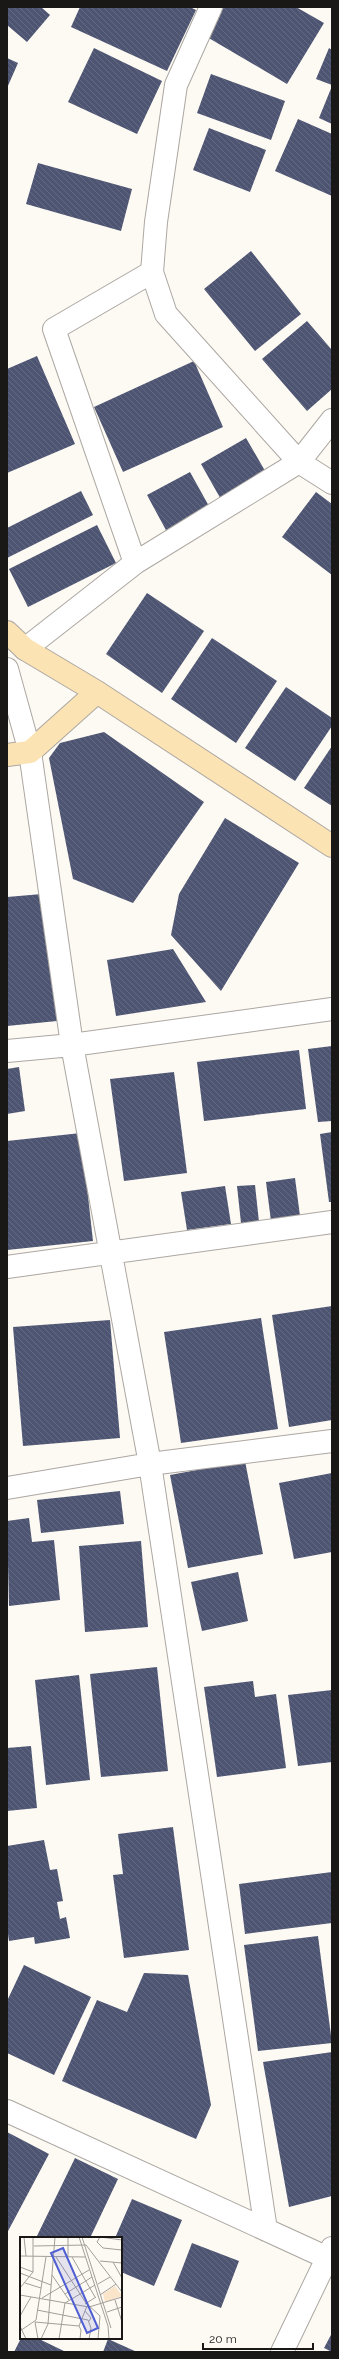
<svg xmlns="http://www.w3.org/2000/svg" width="339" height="2359" viewBox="0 0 339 2359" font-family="Raleway,sans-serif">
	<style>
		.building { fill: url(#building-back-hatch) }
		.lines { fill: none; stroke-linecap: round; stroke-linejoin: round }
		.street-casing { stroke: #aca7a2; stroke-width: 24 }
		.secondary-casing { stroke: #aca7a2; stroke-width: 24 }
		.street { stroke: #fff; stroke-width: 22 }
		.secondary { stroke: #fce3b3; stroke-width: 22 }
		.inset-road { fill: none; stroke: #a29f9b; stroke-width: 1 }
		.view { fill: #505ed3; fill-opacity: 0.15; stroke: #505ed3; stroke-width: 2 }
		.inset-edge { fill: none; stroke: #1a1817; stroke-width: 2 }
	</style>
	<defs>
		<pattern id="building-back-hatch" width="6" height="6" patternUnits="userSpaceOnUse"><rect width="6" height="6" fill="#4d5572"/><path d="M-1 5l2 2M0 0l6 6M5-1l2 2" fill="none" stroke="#636980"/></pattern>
	</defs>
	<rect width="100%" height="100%" fill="#fdf9f3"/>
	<!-- building -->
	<path class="building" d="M 7,7 L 41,7 L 50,15 L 27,42 L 7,25 Z
		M 80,7 L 190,7 L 196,10 L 167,71 L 71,27 Z
		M 224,7 L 296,7 L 324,23 L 287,84 L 207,37 Z
		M 94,48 L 162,81 L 137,134 L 68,102 Z
		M 329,48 L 332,50 L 332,85 L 316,79 Z
		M 7,58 L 18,63 L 7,88 Z
		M 211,74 L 285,101 L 271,140 L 197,113 Z
		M 332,86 L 332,124 L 319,118 Z
		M 298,119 L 332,134 L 332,196 L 275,171 Z
		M 209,128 L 266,150 L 250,192 L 193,170 Z
		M 38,163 L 132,189 L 121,231 L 26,204 Z
		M 251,251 L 301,314 L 255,351 L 204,289 Z
		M 307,321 L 332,350 L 332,389 L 307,411 L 262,359 Z
		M 37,356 L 75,444 L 7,473 L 7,369 Z
		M 194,361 L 223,427 L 123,472 L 94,407 Z
		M 246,438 L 268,476 L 223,503 L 201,464 Z
		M 190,472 L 210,508 L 167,532 L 147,495 Z
		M 81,491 L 93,515 L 7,558 L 7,528 Z
		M 316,492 L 332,504 L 332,575 L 282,537 Z
		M 97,525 L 116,563 L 28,607 L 9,569 Z
		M 147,593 L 204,631 L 162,693 L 106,654 Z
		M 212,638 L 277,681 L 236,743 L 171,699 Z
		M 286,687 L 332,718 L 332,726 L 295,781 L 245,748 Z
		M 104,732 L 204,802 L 133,903 L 73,879 L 49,758 L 60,743 Z
		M 332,746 L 332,806 L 304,788 Z
		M 225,818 L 299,863 L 221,991 L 171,935 L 179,894 Z
		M 42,894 L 57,1021 L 7,1026 L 7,897 Z
		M 173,949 L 206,1002 L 116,1016 L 107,960 Z
		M 332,1046 L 332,1121 L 318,1122 L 308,1049 Z
		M 299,1050 L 306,1109 L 204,1121 L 197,1062 Z
		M 19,1067 L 25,1111 L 7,1114 L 7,1069 Z
		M 174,1072 L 187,1173 L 124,1181 L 110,1079 Z
		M 332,1132 L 332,1202 L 329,1202 L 320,1134 Z
		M 81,1133 L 93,1241 L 7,1250 L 7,1141 Z
		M 295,1178 L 300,1216 L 271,1221 L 266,1182 Z
		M 255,1185 L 259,1222 L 241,1223 L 237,1186 Z
		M 225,1186 L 231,1224 L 187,1230 L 181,1192 Z
		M 332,1306 L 332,1420 L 289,1427 L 272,1315 Z
		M 261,1318 L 278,1429 L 181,1443 L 164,1332 Z
		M 110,1320 L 120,1438 L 23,1446 L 13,1327 Z
		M 245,1461 L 263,1554 L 188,1568 L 170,1475 Z
		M 332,1473 L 332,1552 L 294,1559 L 279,1483 Z
		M 120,1491 L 124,1524 L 41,1533 L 37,1500 Z
		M 29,1518 L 32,1542 L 54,1540 L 60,1600 L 9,1606 L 7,1521 Z
		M 141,1541 L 148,1627 L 85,1632 L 79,1546 Z
		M 238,1572 L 248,1621 L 202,1631 L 191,1582 Z
		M 157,1667 L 168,1771 L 101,1777 L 90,1674 Z
		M 79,1675 L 90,1780 L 46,1785 L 35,1680 Z
		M 253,1681 L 255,1697 L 276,1694 L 286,1768 L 217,1777 L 204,1687 Z
		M 332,1690 L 332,1762 L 298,1766 L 288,1695 Z
		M 31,1746 L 37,1808 L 7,1811 L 7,1748 Z
		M 173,1827 L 189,1950 L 124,1958 L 113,1875 L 123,1874 L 118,1834 Z
		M 44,1840 L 50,1870 L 57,1869 L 63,1901 L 57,1902 L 60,1919 L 66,1917 L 70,1938 L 35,1944 L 34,1937 L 9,1941 L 7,1928 L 7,1846 Z
		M 332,1872 L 332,1923 L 245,1934 L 239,1884 Z
		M 318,1936 L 332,2043 L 258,2051 L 244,1945 Z
		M 24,1965 L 91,1997 L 54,2075 L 7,2053 L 7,2001 Z
		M 144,1973 L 188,1975 L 211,2105 L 196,2139 L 62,2081 L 97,2000 L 127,2012 Z
		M 332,2052 L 332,2196 L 289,2207 L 263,2062 Z
		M 7,2132 L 49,2154 L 7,2233 Z
		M 75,2158 L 118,2179 L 90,2238 L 36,2238 Z
		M 132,2199 L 182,2220 L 154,2286 L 121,2272 L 121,2238 L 115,2238 Z
		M 192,2243 L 239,2261 L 221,2308 L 174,2290 Z
		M 332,2333 L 332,2352 L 324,2348 Z
		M 21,2338 L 37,2338 L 66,2352 L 14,2352 Z
		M 108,2339 L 137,2352 L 103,2352 Z"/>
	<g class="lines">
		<!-- street casing -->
		<g class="street-casing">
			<path id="street" d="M 211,7 L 176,85 L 156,222 L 152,272 L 166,314 L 299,462 L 332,483
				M 135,563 L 54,329 L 152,272
				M 25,649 L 135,563 L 299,462 L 332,420
				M 7,669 L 30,752 L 72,1045 L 150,1464 L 266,2230
				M 7,1051 L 72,1045 L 332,1009
				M 7,1267 L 332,1222
				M 7,1488 L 150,1464 L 332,1441
				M 7,2111 L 332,2260
				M 282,2352 L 332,2248"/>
		</g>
		<!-- secondary casing -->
		<g class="secondary-casing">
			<path id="secondary" d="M 7,632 L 25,649 L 97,692 L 332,846
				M 7,755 L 30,752 L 97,692"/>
		</g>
		<!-- street -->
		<use href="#street" class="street"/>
		<!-- secondary -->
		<use href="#secondary" class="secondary"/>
	</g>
	<!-- overview -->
	<g transform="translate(20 2237)">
		<rect width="102" height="102" fill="#fdf9f3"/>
		<path d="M 95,49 L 102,59 L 85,65 L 83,57 Z" fill="#fbe5ca"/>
		<path class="inset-road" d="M 4,0 L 6,19M 48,0 L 48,20M 59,0 L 88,89 L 89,102M 62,0 L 91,91M 80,0 L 77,5 L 83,11 L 102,13M 80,0 L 102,3M 14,9 L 66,8 L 102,55M 0,19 L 65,20M 36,20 L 66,66 L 80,79 L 78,102M 52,20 L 75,60M 80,24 L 102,26M 93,25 L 102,41M 0,30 L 13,35M 0,36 L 31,48M 32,38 L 49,63M 5,46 L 21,51M 78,47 L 90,40M 0,51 L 13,35 L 13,0M 45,57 L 72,40M 0,58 L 69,70 L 102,60M 80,58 L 96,47M 22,61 L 69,33M 95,63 L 102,85M 65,67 L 76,60M 17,73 L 68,83 L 71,91 L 69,102M 65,74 L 71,81 L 69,84M 87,75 L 102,70M 0,79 L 11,60M 0,89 L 6,102M 59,89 L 67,69M 0,94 L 16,83 L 26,20M 18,102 L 15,85 L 59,89 L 61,93 L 60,102M 21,102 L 28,87 L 35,0M 39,102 L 45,66 L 75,48"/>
		<path class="view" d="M 43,11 L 78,91 L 67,96 L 31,16 Z"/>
		<rect width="102" height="102" class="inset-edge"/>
	</g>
	<!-- border -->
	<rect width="339" height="2359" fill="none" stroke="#1a1817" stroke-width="16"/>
	<!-- scale -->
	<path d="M203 2343v6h110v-6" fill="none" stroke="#1a1817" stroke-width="2"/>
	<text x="209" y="2343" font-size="12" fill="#1a1817" stroke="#fdf9f3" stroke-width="3" paint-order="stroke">20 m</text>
</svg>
